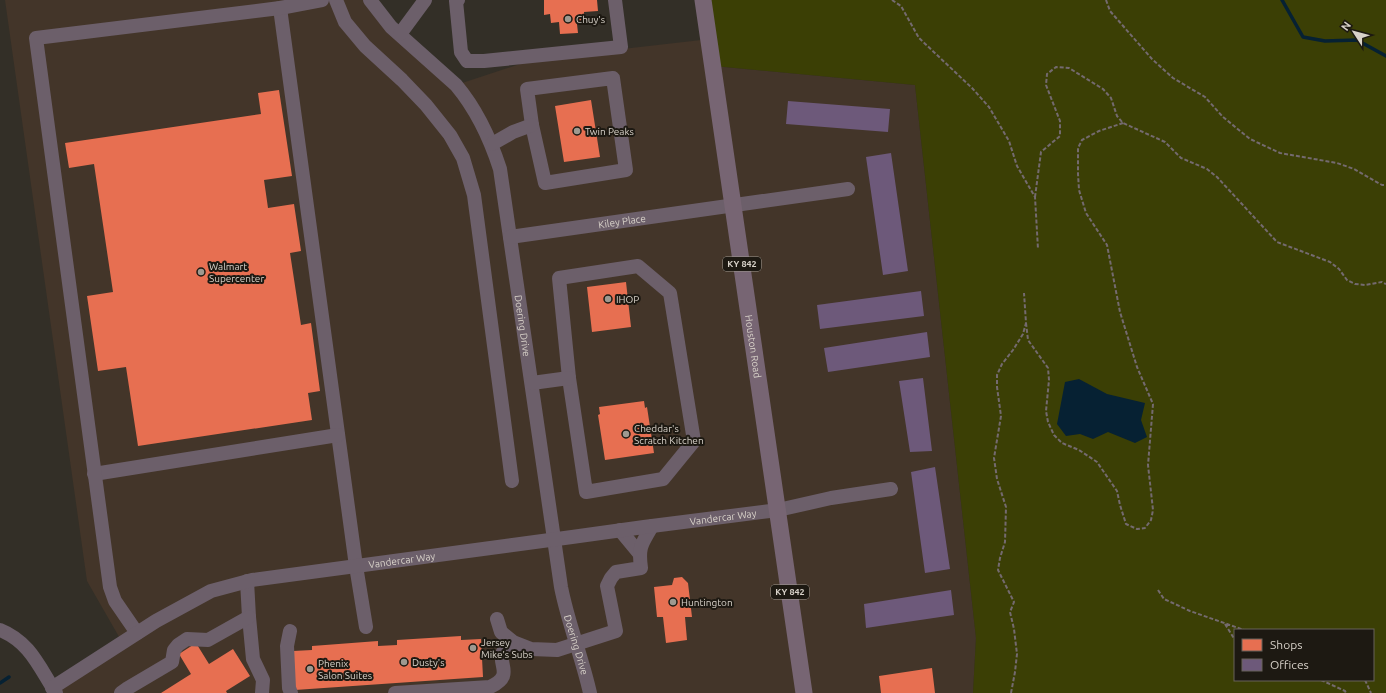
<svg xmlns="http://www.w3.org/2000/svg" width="1386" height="693" viewBox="0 0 1386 693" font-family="Ubuntu,sans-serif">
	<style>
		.commercial { fill: #433529 }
		.green { fill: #3b3f05; fill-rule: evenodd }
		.water { fill: #062133 }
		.shops { fill: #e76f51 }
		.offices { fill: #6d597a }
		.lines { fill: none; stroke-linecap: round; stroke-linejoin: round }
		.stream { stroke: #062133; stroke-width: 3.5 }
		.path { stroke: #746a6f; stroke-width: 2; stroke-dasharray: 4 2; stroke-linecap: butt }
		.minor { stroke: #6c5f6a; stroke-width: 14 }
		.major { stroke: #776573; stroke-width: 17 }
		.poi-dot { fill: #9e9990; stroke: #1d1912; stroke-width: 1.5 }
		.labels { text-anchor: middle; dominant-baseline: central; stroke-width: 4; stroke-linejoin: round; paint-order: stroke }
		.shield { fill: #1d1912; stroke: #a09a92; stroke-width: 1 }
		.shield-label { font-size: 9px; font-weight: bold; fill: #d8d2c9 }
		.poi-label { font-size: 10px; fill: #d8d2c9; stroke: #1d1912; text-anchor: start }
		.street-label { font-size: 10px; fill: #d8d2c9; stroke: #1d1912 }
	</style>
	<rect width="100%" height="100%" fill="#332f27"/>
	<!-- commercial -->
	<path class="commercial" d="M 5,0 L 370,0 L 456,85 L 535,59 L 710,39 L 714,66 L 915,85 L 976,638 L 973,693 L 56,693 L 122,642 L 87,581 Z"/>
	<!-- green -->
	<path class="green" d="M 703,0 L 1386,0 L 1386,693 L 973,693 L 976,638 L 915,85 L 714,66 ZM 1235,630 L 1373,630 L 1373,680 L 1235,680 Z"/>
	<!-- water -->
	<path class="water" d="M 1079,379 L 1107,394 L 1145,403 L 1141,420 L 1147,437 L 1135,443 L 1108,432 L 1093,439 L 1080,434 L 1066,436 L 1057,424 L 1065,382 Z"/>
	<!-- shops -->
	<path class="shops" d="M 544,0 L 597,0 L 598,11 L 584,12 L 585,24 L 577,24 L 578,33 L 560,34 L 559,22 L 551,23 L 550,14 L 544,15 Z
		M 279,90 L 292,176 L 264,180 L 268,208 L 294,204 L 301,251 L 290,253 L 301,325 L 311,323 L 320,391 L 308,393 L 312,420 L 138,446 L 126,367 L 98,371 L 87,296 L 113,292 L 94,164 L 69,168 L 65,143 L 261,114 L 258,93 Z
		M 591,100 L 600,157 L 564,162 L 555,106 Z
		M 626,282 L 631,327 L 592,332 L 587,287 Z
		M 644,401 L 645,408 L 647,407 L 654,453 L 605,460 L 598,415 L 600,414 L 599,407 Z
		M 682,577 L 688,583 L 692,617 L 685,617 L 687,640 L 666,643 L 663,617 L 657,617 L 654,587 L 672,585 L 674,578 Z
		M 461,636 L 461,640 L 481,639 L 483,677 L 295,690 L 293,651 L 312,650 L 312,646 L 378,641 L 378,646 L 397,645 L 397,640 Z
		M 196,643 L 209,664 L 233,649 L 250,676 L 226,691 L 227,693 L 161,693 L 191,674 L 179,654 Z
		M 932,668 L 935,693 L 881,693 L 879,676 Z"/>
	<!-- offices -->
	<path class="offices" d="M 788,101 L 890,109 L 888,132 L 786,124 Z
		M 891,153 L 908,271 L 883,275 L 866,157 Z
		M 921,291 L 924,316 L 820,329 L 817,305 Z
		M 927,332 L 930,357 L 828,372 L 824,348 Z
		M 923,378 L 932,451 L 910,452 L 899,381 Z
		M 935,467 L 950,569 L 925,573 L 911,472 Z
		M 951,590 L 954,615 L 866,628 L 864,604 Z"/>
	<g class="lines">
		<!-- stream -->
		<path class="stream" d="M 1282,0 L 1303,37 L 1325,41 L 1357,40 L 1386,56
			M 0,683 L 9,677"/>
		<!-- path -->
		<path class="path" d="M 892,0 L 901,6 L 919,38 L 972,88 L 989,107 L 1009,141 L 1017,166 L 1035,197 L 1038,249
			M 1106,0 L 1110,11 L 1152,59 L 1173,78 L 1205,97 L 1223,117 L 1250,139 L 1280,153 L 1337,163 L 1354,169 L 1382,185 L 1386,185
			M 1035,197 L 1041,152 L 1060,136 L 1060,121 L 1046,85 L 1047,74 L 1056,67 L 1069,68 L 1103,89 L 1111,98 L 1117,116 L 1123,123 L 1165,142 L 1181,158 L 1207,169 L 1217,177 L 1277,242 L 1330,262 L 1339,269 L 1347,280 L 1355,284 L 1365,285 L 1382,282 L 1386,284
			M 1026,323 L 1028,340 L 1048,368 L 1049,380 L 1046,411 L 1048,422 L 1054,435 L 1062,443 L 1079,450 L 1097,462 L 1117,491 L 1120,505 L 1126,524 L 1137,529 L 1145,528 L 1151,520 L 1153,510 L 1148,465 L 1153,404 L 1137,367 L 1120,312 L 1107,245 L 1086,213 L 1079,190 L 1078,174 L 1078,148 L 1082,140 L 1099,131 L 1123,123
			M 1158,590 L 1164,599 L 1190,611 L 1244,630
			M 1225,624 L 1235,640
			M 1321,680 L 1345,691 L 1346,693
			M 1365,680 L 1371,693
			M 1011,693 L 1015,672 L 1017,654 L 1014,629 L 1010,612 L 1014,602 L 998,570 L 1000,558 L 1005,542 L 1006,507 L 997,479 L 994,458 L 1001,416 L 997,387 L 997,375 L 1002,364 L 1013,350 L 1023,334 L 1026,323 L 1024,293"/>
		<!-- minor -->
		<g class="minor">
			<path d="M 336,0 L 345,22 L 365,46 L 402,80 L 426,105 L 450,135 L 463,158 L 474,195 L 512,481"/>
			<path id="s1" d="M 370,0 L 391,27 L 456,85 C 477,110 490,138 500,169 L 561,587 C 568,623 582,657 590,693"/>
			<path d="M 458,0 L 456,1 L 461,52 L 467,61 L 484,61 L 621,47 L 615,0"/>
			<path d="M 280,8 L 356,566 L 366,627"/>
			<path d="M 400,34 L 425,0"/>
			<path d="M 613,78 L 626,170 L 545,183 L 532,125 L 527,89 Z"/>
			<path d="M 492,144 L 513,132 L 532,125"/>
			<path id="s2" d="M 510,237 L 848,189"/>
			<path d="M 638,266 L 670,293 L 694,441 L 663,479 L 586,492 L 569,378 L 559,278 Z"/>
			<path d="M 532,383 L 569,378"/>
			<path d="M 94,474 L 338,435"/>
			<path d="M 620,530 L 639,553"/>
			<path d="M 247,581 L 249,617 L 253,659 L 263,680 L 262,693"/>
			<path d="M 497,619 L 501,632 L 513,642 L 531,649 L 557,650 L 616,631 L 607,586 L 611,578 L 616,572 L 641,568 C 638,546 642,544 652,526"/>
			<path d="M 0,630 C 30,642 39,667 56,693"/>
			<path d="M 290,631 L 287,646 L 289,688 L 291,693"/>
			<path d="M 137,633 L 115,601 L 110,587 L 36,38 L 280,8 L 322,0"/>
			<path id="s3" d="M 52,688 L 156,621 L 211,591 L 252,580 L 572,537 L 644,527 L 778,510 L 831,498 L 891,489"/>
			<path d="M 121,693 L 128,688 L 172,662 L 174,650 L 178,645 L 187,639 L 208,640 L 249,617"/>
			<path d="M 395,693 L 490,687 C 517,674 494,664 505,648 C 507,646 511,644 513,642"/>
		</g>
		<!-- major -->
		<path class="major" id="s4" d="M 703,0 L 804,693"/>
	</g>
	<!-- markers -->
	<g class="poi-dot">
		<circle cx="568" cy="19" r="4"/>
		<circle cx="577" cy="131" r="4"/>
		<circle cx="201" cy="272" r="4"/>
		<circle cx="608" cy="299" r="4"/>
		<circle cx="626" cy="434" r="4"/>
		<circle cx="673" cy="602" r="4"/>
		<circle cx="473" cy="648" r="4"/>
		<circle cx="404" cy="662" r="4"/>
		<circle cx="310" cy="669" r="4"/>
	</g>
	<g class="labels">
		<!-- shield labels -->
		<g class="shield">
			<rect x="723" y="257" width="38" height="14" rx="3"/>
			<rect x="771" y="585" width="38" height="14" rx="3"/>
		</g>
		<g class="shield-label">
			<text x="742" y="264">KY 842</text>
			<text x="790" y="592">KY 842</text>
		</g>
		<!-- poi labels -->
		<g class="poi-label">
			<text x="576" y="19">Chuy's</text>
			<text x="585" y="131">Twin Peaks</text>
			<text x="209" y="266">Walmart<tspan x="209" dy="12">Supercenter</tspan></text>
			<text x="616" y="299">IHOP</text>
			<text x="634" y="428">Cheddar's<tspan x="634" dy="12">Scratch Kitchen</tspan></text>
			<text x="681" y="602">Huntington</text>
			<text x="481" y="642">Jersey<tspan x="481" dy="12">Mike's Subs</tspan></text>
			<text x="412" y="662">Dusty's</text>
			<text x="318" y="663">Phenix<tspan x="318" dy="12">Salon Suites</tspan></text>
		</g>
		<!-- street labels -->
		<g class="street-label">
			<text stroke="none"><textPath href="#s2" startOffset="113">Kiley Place</textPath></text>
			<text stroke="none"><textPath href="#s1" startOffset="375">Doering Drive</textPath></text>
			<text stroke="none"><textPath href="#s4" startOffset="350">Houston Road</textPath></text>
			<text stroke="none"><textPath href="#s3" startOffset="704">Vandercar Way</textPath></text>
			<text stroke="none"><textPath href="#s3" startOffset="380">Vandercar Way</textPath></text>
			<text stroke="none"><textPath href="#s1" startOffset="699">Doering Drive</textPath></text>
		</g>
	</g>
	<!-- legend -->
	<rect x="1234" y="629" width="140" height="52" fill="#1d1912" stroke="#68635b"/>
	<rect x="1242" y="639" width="20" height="12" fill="#e76f51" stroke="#68635b"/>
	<text x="1270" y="649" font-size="12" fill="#d8d2c9">Shops</text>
	<rect x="1242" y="659" width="20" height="12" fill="#6d597a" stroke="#68635b"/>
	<text x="1270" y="669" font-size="12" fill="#d8d2c9">Offices</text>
	<!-- north arrow -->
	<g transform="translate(1354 32) rotate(306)" stroke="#1d1912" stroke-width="3" paint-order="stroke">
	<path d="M0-3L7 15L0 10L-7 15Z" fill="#d8d2c9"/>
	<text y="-6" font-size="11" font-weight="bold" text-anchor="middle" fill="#d8d2c9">N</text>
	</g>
</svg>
